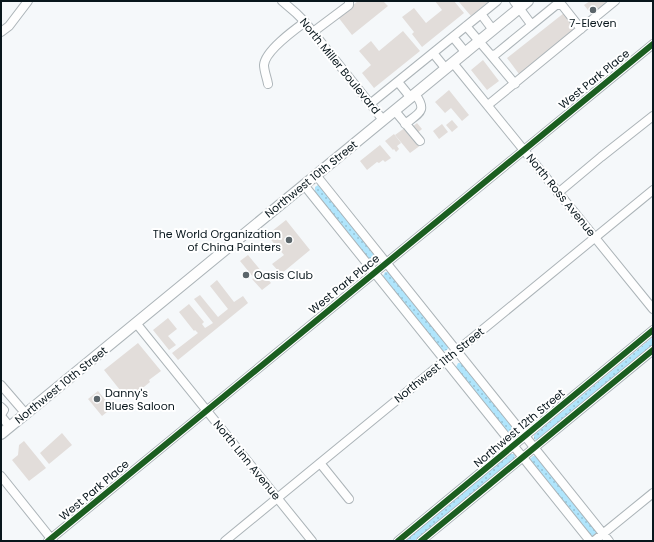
<svg xmlns="http://www.w3.org/2000/svg" width="654" height="542" viewBox="0 0 654 542" font-family="Poppins,sans-serif">
	<style>
		.grass { fill: url(#grass-dots) }
		.building { fill: #e2ddda }
		.lines { fill: none; stroke-linecap: round; stroke-linejoin: round }
		.minor-casing { stroke: #acb4b8; stroke-width: 10 }
		.major-casing { stroke: #acb4b8; stroke-width: 12 }
		.minor { stroke: #fefefe; stroke-width: 8 }
		.major { stroke: #fefefe; stroke-width: 10 }
		.cycleway-casing { stroke: #fff; stroke-width: 8 }
		.cycleway { stroke: #1b5e20; stroke-width: 6 }
		.poi-dot { fill: #5b656a; stroke: #fff; stroke-width: 1.5 }
		.labels { text-anchor: middle; dominant-baseline: central; stroke-width: 4; stroke-linejoin: round; paint-order: stroke }
		.poi-label { font-size: 11px; fill: #08161c; stroke: #fff; text-anchor: start }
		.street-label { font-size: 11px; fill: #08161c; stroke: #fff }
	</style>
	<defs>
		<pattern id="grass-dots" width="8" height="8" patternUnits="userSpaceOnUse"><rect width="8" height="8" fill="#b0e5fc"/><path d="M2 2h.1M6 6h.1" fill="none" stroke="#96c4d7" stroke-width="1.8" stroke-linecap="round"/></pattern>
	</defs>
	<rect width="100%" height="100%" fill="#f5f8fa"/>
	<!-- grass -->
	<path class="grass" d="M 318,185 L 321,187 L 378,259 L 377,262 L 373,263 L 371,262 L 315,192 L 315,187 Z
		M 385,272 L 389,272 L 449,346 L 447,350 L 443,351 L 441,350 L 384,278 L 383,276 Z
		M 653,337 L 653,345 L 538,439 L 536,440 L 534,439 L 534,435 Z
		M 458,363 L 462,363 L 518,433 L 517,437 L 513,438 L 511,437 L 457,369 L 456,367 Z
		M 510,454 L 514,454 L 515,456 L 514,459 L 414,541 L 405,541 Z
		M 533,456 L 536,456 L 596,530 L 597,533 L 594,536 L 591,536 L 531,462 L 530,459 Z"/>
	<!-- building -->
	<path class="building" d="M 358,1 L 383,1 L 388,6 L 352,35 L 338,17 Z
		M 435,1 L 454,1 L 464,13 L 422,47 L 412,34 L 414,32 L 402,17 L 414,8 L 426,23 L 442,10 Z
		M 460,1 L 489,1 L 471,16 L 459,2 Z
		M 590,1 L 604,1 L 606,3 L 592,15 L 584,5 Z
		M 564,13 L 576,28 L 519,74 L 507,58 Z
		M 403,31 L 420,51 L 374,88 L 362,73 L 371,65 L 359,51 L 371,41 L 379,51 Z
		M 483,60 L 499,81 L 487,90 L 471,70 Z
		M 449,90 L 469,115 L 462,121 L 451,108 L 445,113 L 435,102 Z
		M 452,120 L 458,127 L 452,132 L 446,125 Z
		M 417,123 L 422,129 L 416,134 L 411,128 Z
		M 442,124 L 448,132 L 439,139 L 433,131 Z
		M 406,127 L 421,145 L 410,153 L 395,135 Z
		M 394,134 L 401,143 L 397,146 L 399,149 L 396,152 L 394,149 L 393,150 L 385,141 Z
		M 380,145 L 391,158 L 385,162 L 383,160 L 379,163 L 377,162 L 367,170 L 360,161 Z
		M 286,220 L 310,250 L 281,274 L 272,264 L 284,255 L 267,235 Z
		M 248,255 L 271,283 L 262,290 L 252,279 L 254,278 L 240,261 Z
		M 217,280 L 234,302 L 243,296 L 248,303 L 178,360 L 172,353 L 198,333 L 195,330 L 194,331 L 179,312 L 189,304 L 204,322 L 202,324 L 205,328 L 213,323 L 194,299 L 200,295 L 218,317 L 228,309 L 210,286 Z
		M 168,318 L 177,329 L 168,336 L 176,345 L 169,350 L 153,330 Z
		M 138,343 L 161,371 L 149,380 L 150,382 L 128,400 L 104,370 Z
		M 98,391 L 112,408 L 102,416 L 88,399 Z
		M 62,433 L 72,445 L 49,464 L 40,453 Z
		M 24,441 L 46,468 L 29,481 L 12,460 L 18,455 L 19,445 Z"/>
	<g class="lines">
		<!-- minor casing -->
		<g class="minor-casing">
			<path id="minor" d="M 282,1 L 296,13 L 305,22 L 383,120
				M 481,14 L 493,30
				M 466,26 L 490,54 L 493,55 L 496,54 L 529,27 L 531,24 L 514,1
				M 529,27 L 556,5 L 562,5 L 581,29
				M 1,32 L 9,26 L 28,1
				M 313,32 L 349,5 L 349,1
				M 453,37 L 466,53
				M 433,53 L 446,69
				M 490,54 L 515,84
				M 453,63 L 653,309
				M 398,82 L 411,98
				M 268,84 C 267,78 264,71 264,65 C 265,51 294,30 305,22
				M 370,104 L 497,1
				M 488,105 L 615,1
				M 395,111 L 420,141
				M 405,124 C 419,113 428,111 415,94
				M 316,175 L 609,541
				M 304,185 L 590,541
				M 558,193 L 601,157 L 653,116
				M 136,323 L 312,541
				M 1,385 L 26,414
				M 1,407 L 4,410 L 1,415
				M 1,416 L 10,427
				M 320,463 L 349,499
				M 1,476 L 53,541
				M 48,541 L 653,44
				M 225,541 L 653,190
				M 398,541 L 653,330
				M 421,541 L 653,350
				M 594,541 L 653,493"/>
		</g>
		<!-- major casing -->
		<g class="major-casing">
			<path id="major" d="M 1,434 L 528,1"/>
		</g>
		<!-- minor -->
		<use href="#minor" class="minor"/>
		<!-- major -->
		<use href="#major" class="major"/>
		<!-- cycleway casing -->
		<g class="cycleway-casing">
			<path id="cycleway" d="M 48,541 L 653,44
				M 398,541 L 653,330
				M 421,541 L 653,350"/>
		</g>
		<!-- cycleway -->
		<use href="#cycleway" class="cycleway"/>
	</g>
	<!-- markers -->
	<g class="poi-dot">
		<circle cx="593" cy="10" r="4"/>
		<circle cx="289" cy="240" r="4"/>
		<circle cx="246" cy="275" r="4"/>
		<circle cx="97" cy="399" r="4"/>
	</g>
	<g class="labels">
		<!-- poi labels -->
		<g class="poi-label">
			<text x="593" y="23" text-anchor="middle">7-Eleven</text>
			<text x="281" y="234" text-anchor="end">The World Organization<tspan x="281" dy="13">of China Painters</tspan></text>
			<text x="254" y="275">Oasis Club</text>
			<text x="105" y="393">Danny's<tspan x="105" dy="13">Blues Saloon</tspan></text>
		</g>
		<!-- street labels -->
		<g class="street-label">
			<text transform="translate(340 66) rotate(51)">North Miller Boulevard</text>
			<text transform="translate(594 79) rotate(-39)">West Park Place</text>
			<text transform="translate(311 179) rotate(-39)">Northwest 10th Street</text>
			<text transform="translate(561 195) rotate(51)">North Ross Avenue</text>
			<text transform="translate(344 284) rotate(-39)">West Park Place</text>
			<text transform="translate(439 365) rotate(-39)">Northwest 11th Street</text>
			<text transform="translate(61 385) rotate(-39)">Northwest 10th Street</text>
			<text transform="translate(519 428) rotate(-40)">Northwest 12th Street</text>
			<text transform="translate(247 460) rotate(51)">North Linn Avenue</text>
			<text transform="translate(94 490) rotate(-40)">West Park Place</text>
		</g>
	</g>
	<!-- border -->
	<rect width="654" height="542" fill="none" stroke="#08161c" stroke-width="4"/>
</svg>
